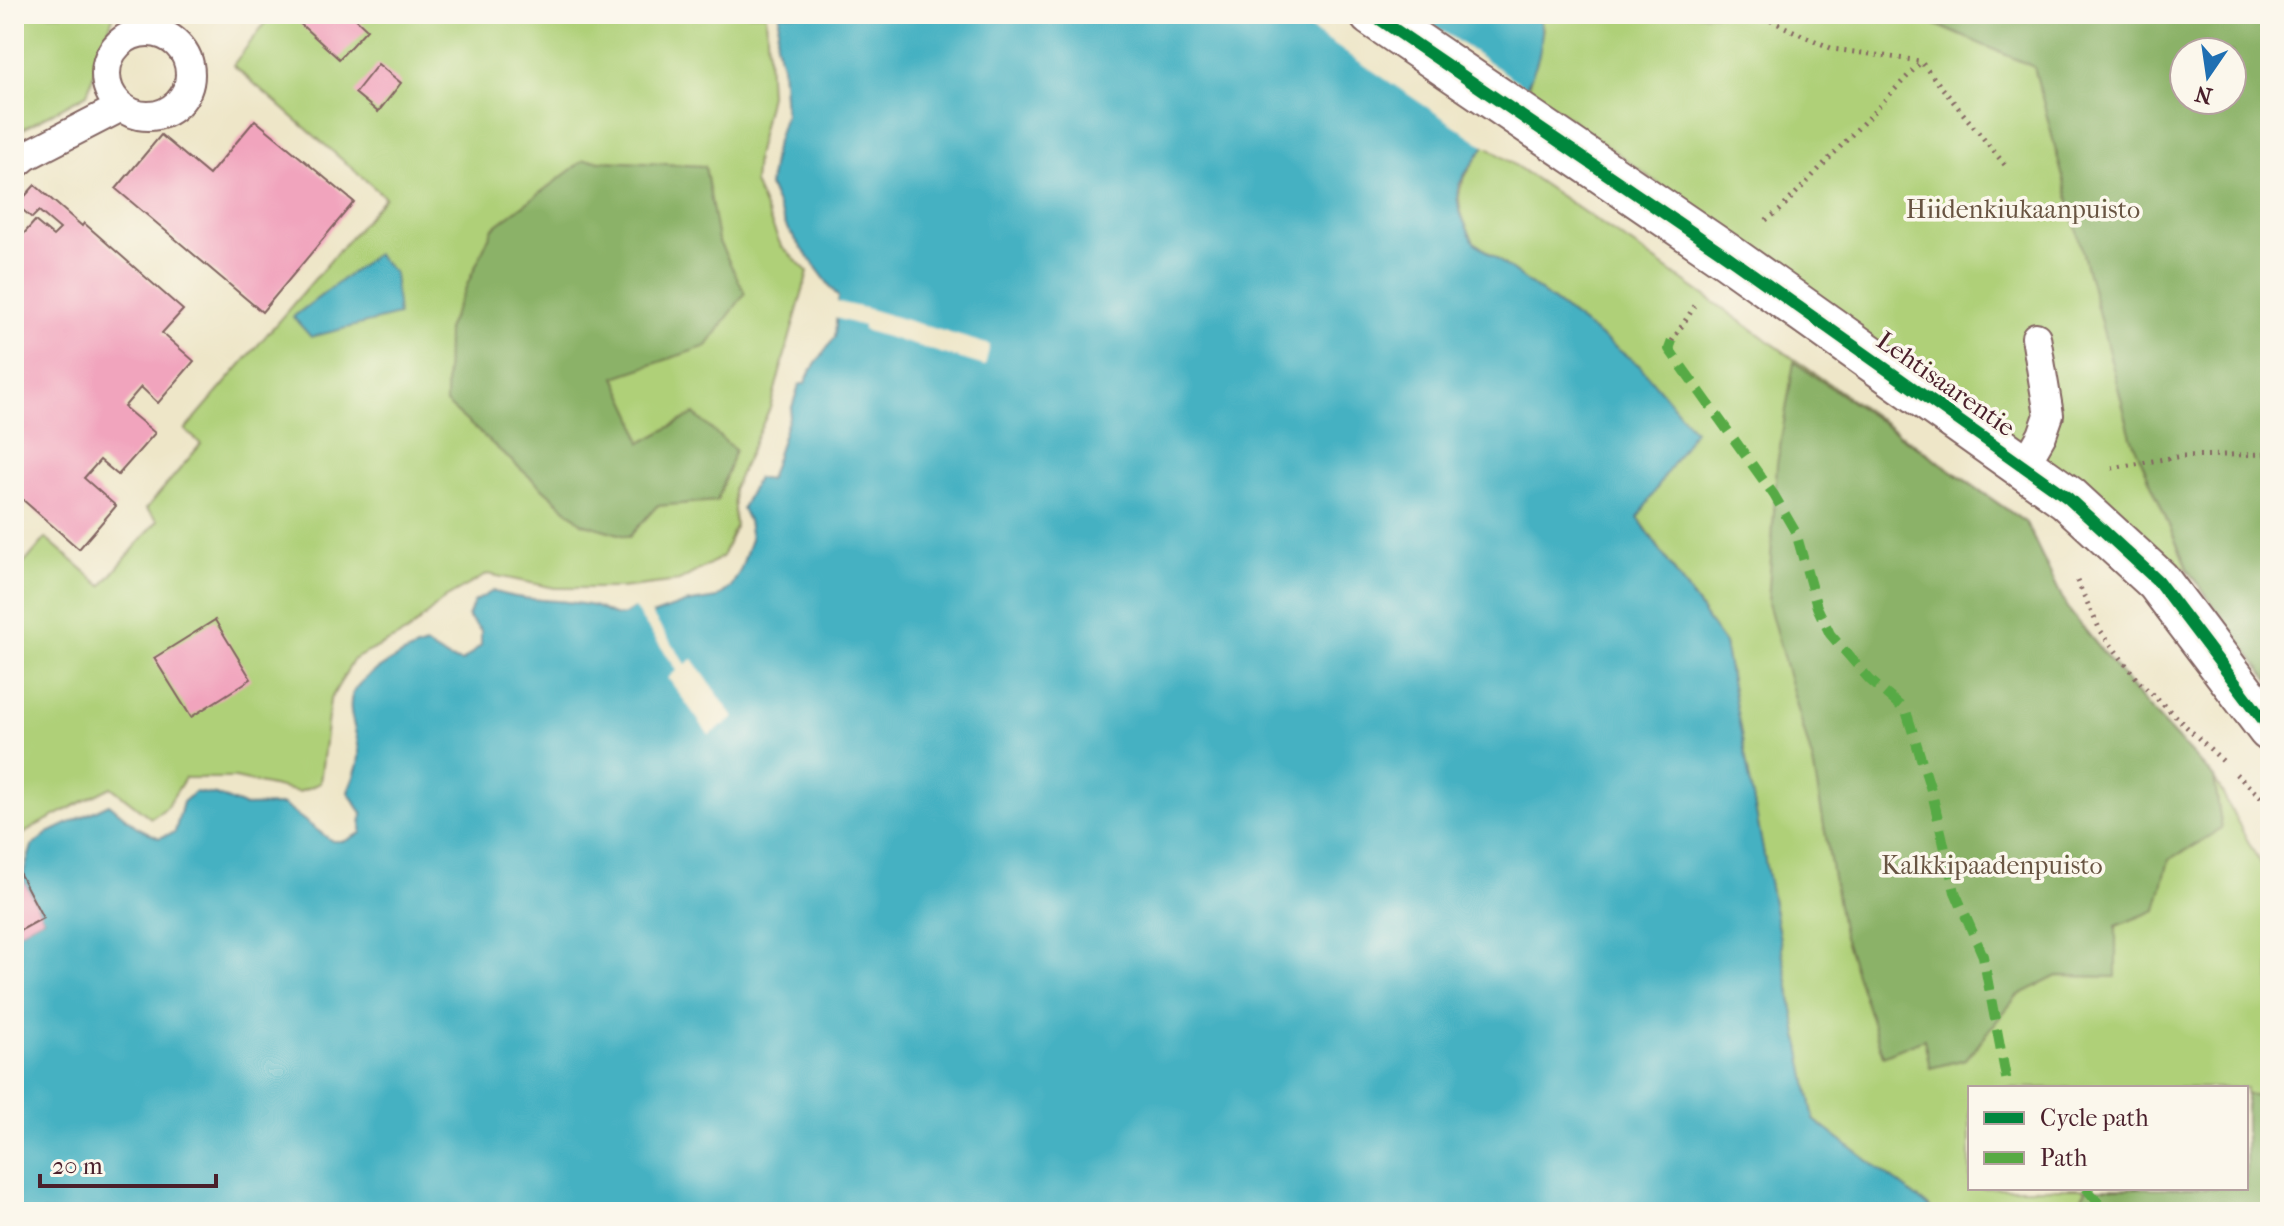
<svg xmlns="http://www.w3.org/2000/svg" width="2284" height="1226" viewBox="0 0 2284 1226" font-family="'IM FELL French Canon',serif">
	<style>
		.green { fill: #afd078; stroke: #7c7852; stroke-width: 2; fill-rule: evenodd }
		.forest { fill: #8bb268; stroke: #6a684a; stroke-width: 2; fill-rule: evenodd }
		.water { fill: #45b1c2; stroke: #486876; stroke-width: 2 }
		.pier { fill: #eee6c8 }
		.building { fill: #f1a4bd }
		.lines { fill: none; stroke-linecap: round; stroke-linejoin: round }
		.lane-casing { stroke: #836562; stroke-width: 32 }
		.secondary-casing { stroke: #836562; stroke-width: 48 }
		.path { stroke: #836562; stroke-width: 5; stroke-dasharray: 2 6; stroke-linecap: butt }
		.lane { stroke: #fff; stroke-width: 28 }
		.secondary { stroke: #fff; stroke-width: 44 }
		.quiet { stroke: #57aa44; stroke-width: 10; stroke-dasharray: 20 10; stroke-linecap: butt }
		.cycleway-casing { stroke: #fbf7ec; stroke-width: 17 }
		.cycleway { stroke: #00873e; stroke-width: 12 }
		.labels { text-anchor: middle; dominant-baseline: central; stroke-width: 7; stroke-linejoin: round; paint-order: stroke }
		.park-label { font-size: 26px; fill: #685442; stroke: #fbf7ec }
		.street-label { font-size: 26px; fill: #4a1f2b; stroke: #fbf7ec }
	</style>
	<rect width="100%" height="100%" fill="#fbf7ec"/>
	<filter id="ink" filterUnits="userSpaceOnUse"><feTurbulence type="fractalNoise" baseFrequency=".0125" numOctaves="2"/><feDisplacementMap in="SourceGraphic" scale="16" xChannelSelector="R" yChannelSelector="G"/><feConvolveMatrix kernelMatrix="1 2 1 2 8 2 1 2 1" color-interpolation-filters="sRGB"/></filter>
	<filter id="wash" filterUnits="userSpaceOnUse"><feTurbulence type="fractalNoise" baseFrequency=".006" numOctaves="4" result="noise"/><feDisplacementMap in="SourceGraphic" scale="32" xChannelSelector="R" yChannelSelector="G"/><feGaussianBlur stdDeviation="1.8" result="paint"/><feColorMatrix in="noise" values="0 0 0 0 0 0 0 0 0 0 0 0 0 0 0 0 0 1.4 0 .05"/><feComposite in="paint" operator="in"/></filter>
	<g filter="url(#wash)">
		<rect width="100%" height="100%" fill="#eee6c8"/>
		<!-- green -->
		<path class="green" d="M 14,14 L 114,14 L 87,94 L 14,134 Z
			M 272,14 L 766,14 L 770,95 L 756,157 L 754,183 L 781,246 L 808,272 L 770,408 L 733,489 L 735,527 L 722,557 L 679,581 L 621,588 L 555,588 L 488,574 L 445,598 L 408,632 L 354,659 L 330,700 L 320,783 L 299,792 L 235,778 L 185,778 L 166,808 L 151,818 L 111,787 L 35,826 L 14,841 L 14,575 L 46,538 L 102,586 L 158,520 L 146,509 L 201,444 L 185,430 L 385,197 L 233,65 Z
			M 1539,14 L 2270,14 L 2270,682 L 2189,572 L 1528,88 L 1543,29 ZM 2184,52 L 2232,52 L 2232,100 L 2184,100 Z
			M 1485,145 L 1643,252 L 2026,523 L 2067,608 L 2145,704 L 2214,778 L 2270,882 L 2270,1212 L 1936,1212 L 1814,1120 L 1724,644 L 1638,517 L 1640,366 L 1474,242 C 1449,194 1457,188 1485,145 ZM 1970,1088 L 2246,1088 L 2246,1188 L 1970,1188 Z"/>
		<!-- forest -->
		<path class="forest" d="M 1911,14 L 2270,14 L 2270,682 L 2189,572 L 2131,437 L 2034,67 ZM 2184,52 L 2232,52 L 2232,100 L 2184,100 Z
			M 584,160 L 705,166 L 718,240 L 745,293 L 707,346 L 615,377 L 633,415 L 641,443 L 694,414 L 735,450 L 717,501 L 657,506 L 629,537 L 582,523 L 446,403 L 447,329 L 493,228 Z
			M 1794,362 L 2026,523 L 2067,608 L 2145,704 L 2214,778 L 2222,829 L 2169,860 L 2156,910 L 2116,926 L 2116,977 L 2057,976 L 2017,996 L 1966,1059 L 1930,1068 L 1924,1039 L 1883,1056 L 1843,934 L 1813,763 L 1768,603 L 1777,464 Z
			M 2246,1095 L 2270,1095 L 2270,1212 L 2072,1212 L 2087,1188 L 2246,1188 Z"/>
		<!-- water -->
		<path class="water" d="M 780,14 L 1539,14 C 1553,69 1505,115 1477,157 C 1471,166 1460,178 1458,189 C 1455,208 1466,226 1474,242 L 1640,366 L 1694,430 L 1638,518 L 1724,644 L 1814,1120 L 1936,1212 L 14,1212 L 14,934 L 43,918 L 22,878 L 32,846 L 48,833 L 109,804 L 137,827 L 159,838 L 175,832 L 183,802 L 195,792 L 216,795 L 244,806 L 283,805 L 332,841 L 345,841 L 361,833 L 362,813 L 348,792 C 352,781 359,768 359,756 C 360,736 345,712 353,693 C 361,675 408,650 426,645 L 450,659 L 462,662 L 481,645 L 481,631 L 468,617 L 474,602 L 493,591 C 525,603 560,598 593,606 C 603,608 612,618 623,615 C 627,613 630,610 634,607 L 652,615 L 685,603 L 717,598 L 731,587 L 740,571 L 751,539 L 748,521 L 742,508 L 757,478 L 769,480 L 799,385 L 805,383 L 810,372 L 835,337 L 838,297 L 787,228 L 769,186 L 775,147 L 785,115 L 782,65 L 776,44 Z
			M 376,254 L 394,273 L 398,315 L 311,337 L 293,317 Z"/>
		<!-- pier -->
		<path class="pier" d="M 1288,14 L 1417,14 L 1531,90 L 1488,148 Z
			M 833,296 L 838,297 L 837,302 L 869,309 L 990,345 L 985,366 L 863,330 L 863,326 L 832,317 Z
			M 633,603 L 648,609 L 686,664 L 693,659 L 734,718 L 709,735 L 668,678 L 677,670 L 634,608 L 623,615 L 620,611 Z"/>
		<g id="blocks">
			<!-- building -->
			<path class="building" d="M 302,14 L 351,14 L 367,29 L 339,59 L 296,20 Z
				M 378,64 L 401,83 L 378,112 L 355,93 Z
				M 255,120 L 354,202 L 262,312 L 116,189 L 161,135 L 209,175 Z
				M 35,185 L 82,226 L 84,223 L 183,310 L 162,333 L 194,361 L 158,403 L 141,387 L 124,407 L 155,433 L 118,475 L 100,460 L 84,478 L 116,506 L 79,549 L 14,492 L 14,308 L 20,301 L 14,296 L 14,245 L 35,221 L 53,236 L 60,229 L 39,211 L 32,218 L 17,205 Z
				M 215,620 L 251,679 L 191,717 L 154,658 Z
				M 14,863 L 43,918 L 14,934 Z"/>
		</g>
	</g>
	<g filter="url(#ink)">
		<use href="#blocks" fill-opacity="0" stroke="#836562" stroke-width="2"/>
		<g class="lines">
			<!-- lane casing -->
			<g class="lane-casing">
				<path id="lane" d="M106 74a42 42 0 1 1 84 0a42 42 0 1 1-84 0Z
					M 14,166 L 26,156 L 121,107
					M 2024,466 L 2042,435 L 2049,415 L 2036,337"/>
			</g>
			<!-- secondary casing -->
			<g class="secondary-casing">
				<path id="secondary" d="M 1372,14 L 1727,256 L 2068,498 L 2158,581 L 2270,729"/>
			</g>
			<!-- path -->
			<path class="path" d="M 126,14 L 142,32
				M 1756,14 L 1833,49 L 1920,61
				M 1766,220 L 1780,210 L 1921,62 L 2005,165
				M 1672,341 L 1698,301
				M 2112,468 L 2182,456 L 2270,454
				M 2077,581 L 2100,630 L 2138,681 L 2226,764
				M 2236,774 L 2270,806"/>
			<!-- lane -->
			<use href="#lane" class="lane"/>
			<!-- secondary -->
			<use href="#secondary" class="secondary"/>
			<!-- quiet -->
			<path class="quiet" d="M 1672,341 L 1669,349 L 1774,495 L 1796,533 L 1817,607 L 1830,634 L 1870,680 L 1906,711 L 1932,793 L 1955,892 L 1983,956 L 2008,1088
				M 2086,1188 L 2106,1212"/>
			<!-- cycleway casing -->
			<g class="cycleway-casing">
				<path id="cycleway" d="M 1372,14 L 1727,256 L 2068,498 L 2158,581 L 2270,729"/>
			</g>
			<!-- cycleway -->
			<use href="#cycleway" class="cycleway"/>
		</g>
	</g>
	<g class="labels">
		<!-- park labels -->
		<g class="park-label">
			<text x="2023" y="209">Hiidenkiukaanpuisto</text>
			<text x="1992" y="865">Kalkkipaadenpuisto</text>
		</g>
		<!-- street labels -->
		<g class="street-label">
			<text transform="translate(1946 384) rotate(35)">Lehtisaarentie</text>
		</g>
	</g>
	<!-- margin -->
	<rect width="2284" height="1226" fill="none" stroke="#fbf7ec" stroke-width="48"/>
	<!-- legend -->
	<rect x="1968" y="1086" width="280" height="104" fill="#fbf7ec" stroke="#b4a19f" stroke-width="2"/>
	<rect x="1984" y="1112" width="40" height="12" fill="#00873e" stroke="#b4a19f" stroke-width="2"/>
	<text x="2040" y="1126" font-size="24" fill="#4a1f2b">Cycle path</text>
	<rect x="1984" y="1152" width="40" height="12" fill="#57aa44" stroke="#b4a19f" stroke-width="2"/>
	<text x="2040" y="1166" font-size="24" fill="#4a1f2b">Path</text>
	<!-- north arrow -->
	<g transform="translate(2208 76) rotate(193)"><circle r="38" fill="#fbf7ec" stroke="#b4a19f" stroke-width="2"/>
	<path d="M0-6L14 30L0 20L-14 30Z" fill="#1f6fb2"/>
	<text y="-12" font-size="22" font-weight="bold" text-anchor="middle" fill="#4a1f2b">N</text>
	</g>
	<!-- scale -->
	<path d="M40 1174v12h176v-12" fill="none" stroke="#4a1f2b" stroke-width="4"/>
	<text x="52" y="1174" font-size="24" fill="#4a1f2b" stroke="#fbf7ec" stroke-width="6" paint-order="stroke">20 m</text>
</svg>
